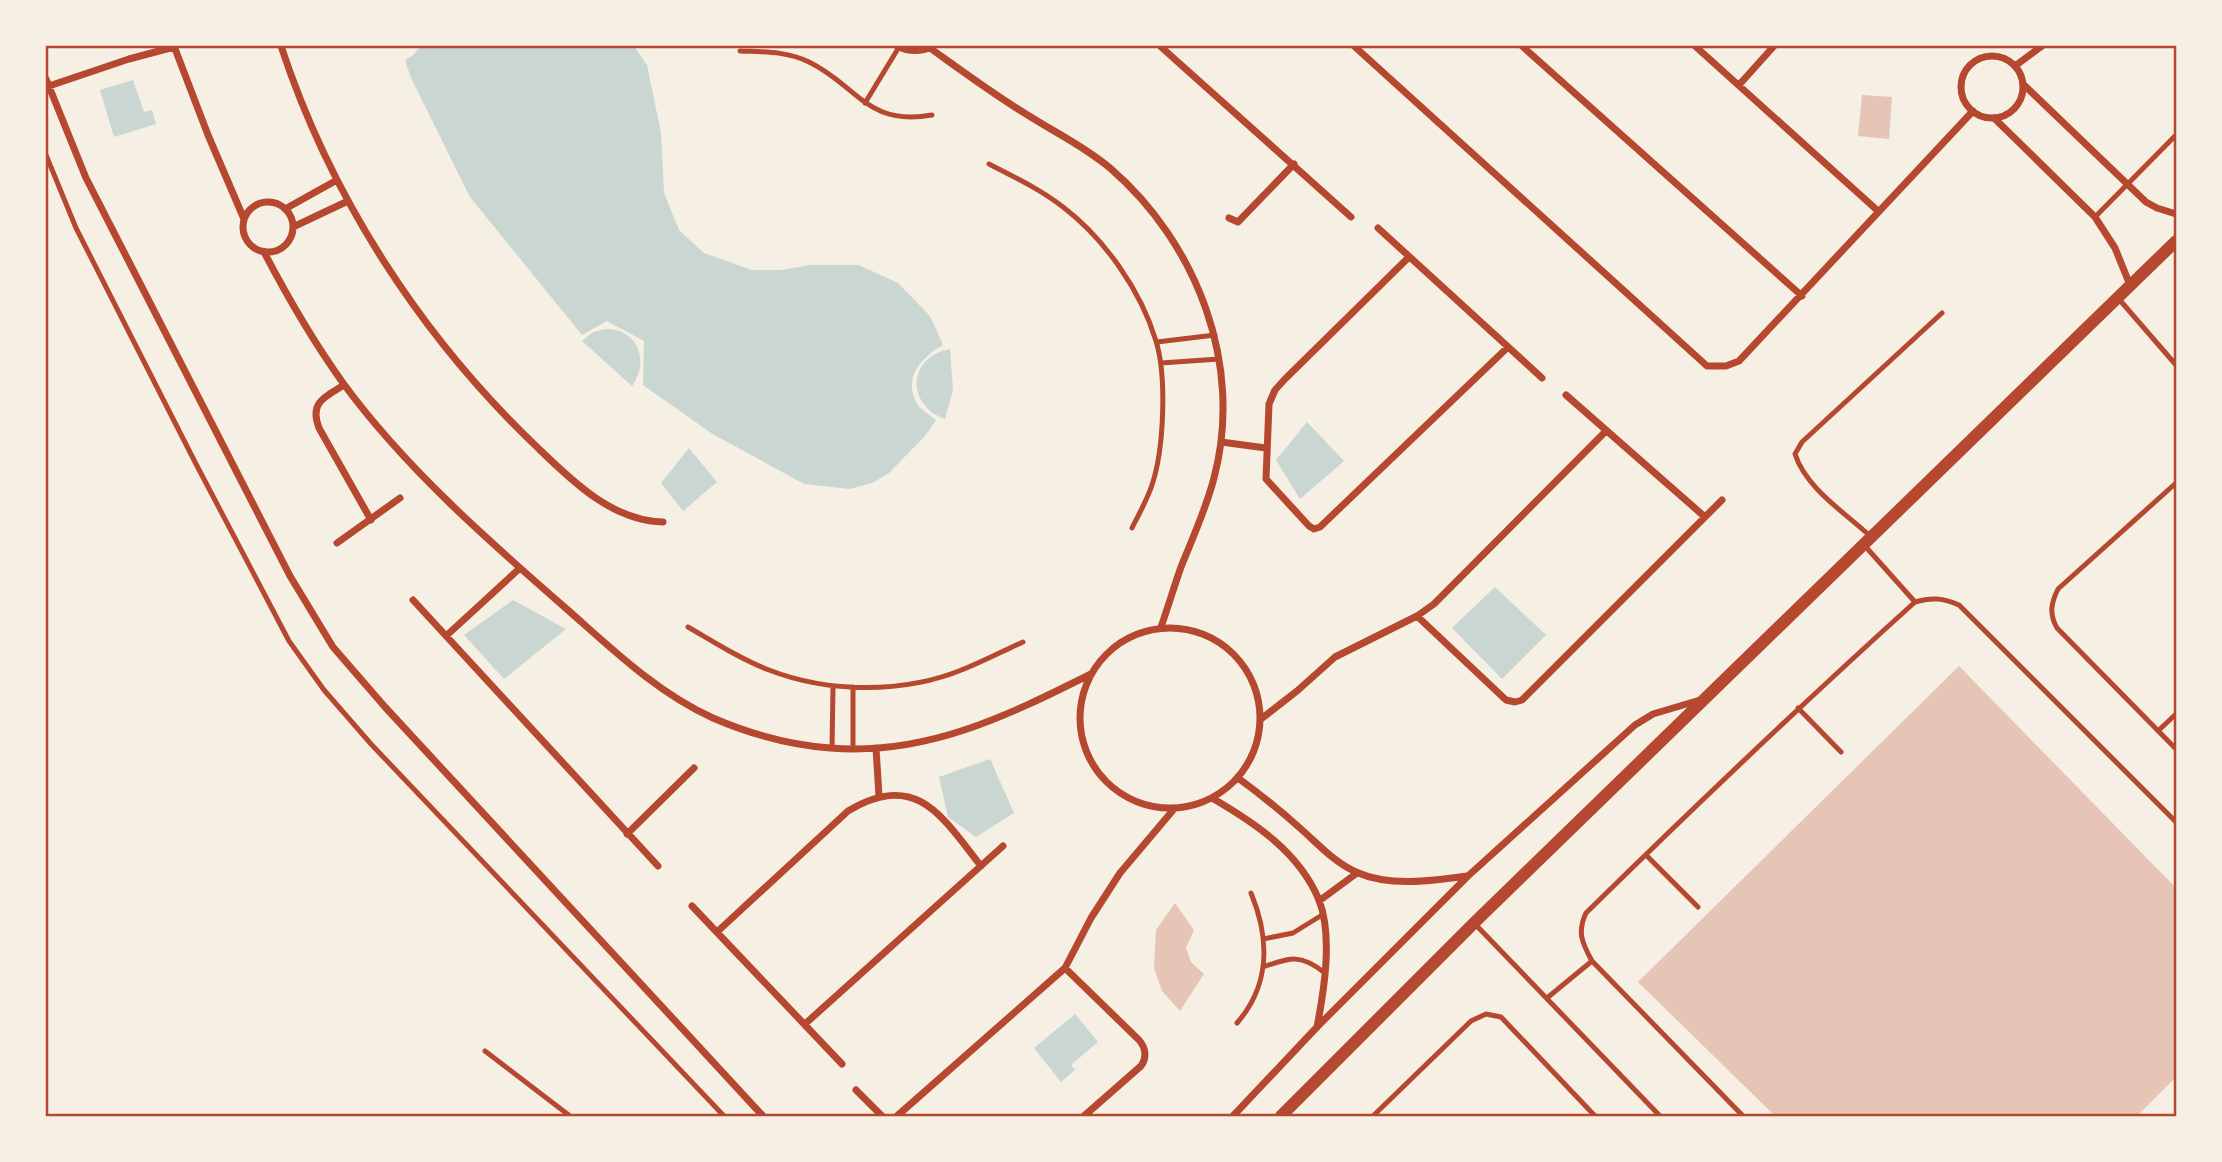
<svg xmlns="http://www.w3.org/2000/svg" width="2222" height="1162" viewBox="0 0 2222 1162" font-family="Bitter,serif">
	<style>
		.water { fill: #c9d6d2 }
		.building { fill: #e6c5b7 }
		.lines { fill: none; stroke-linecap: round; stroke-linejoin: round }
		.service { stroke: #b5482f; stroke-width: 5 }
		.minor { stroke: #b5482f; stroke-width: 7 }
		.tertiary { stroke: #b5482f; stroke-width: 12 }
		.neatline { fill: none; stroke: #b5482f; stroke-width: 2.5 }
	</style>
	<rect width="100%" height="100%" fill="#f6efe4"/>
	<!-- water -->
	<path class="water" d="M 421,46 L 634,46 L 647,65 L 661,133 L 664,193 L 679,230 L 704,253 L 752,270 L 782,270 L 810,265 L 859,265 L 898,283 L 930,316 L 943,345 C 922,357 901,379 918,405 C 922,411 931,416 936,420 L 925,436 L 888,474 L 872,483 L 850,489 L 804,484 L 711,433 L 643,385 L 644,341 L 607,321 L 582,335 L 470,197 L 411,78 L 405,60 L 412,56 Z
		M 133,80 L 144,112 L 152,110 L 156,124 L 114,137 L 100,90 Z
		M 606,329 C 638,329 650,361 632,386 L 582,341 L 593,332 Z
		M 950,349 L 953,390 L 945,419 C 905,404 908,357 950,349 Z
		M 1307,422 L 1344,461 L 1300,499 L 1276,460 Z
		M 689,448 L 717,482 L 683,511 L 661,483 Z
		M 1495,587 L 1546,635 L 1502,679 L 1452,628 Z
		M 513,600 L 566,629 L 504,679 L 464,635 Z
		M 990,759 L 1014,813 L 976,837 L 948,817 L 939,777 Z
		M 1075,1014 L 1098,1042 L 1071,1065 L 1075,1070 L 1061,1082 L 1034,1048 Z"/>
	<!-- building -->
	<path class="building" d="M 1862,95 L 1892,97 L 1889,139 L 1858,136 Z
		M 1959,666 L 2176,888 L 2176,1077 L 2137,1116 L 1775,1116 L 1638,982 Z
		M 1175,903 L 1194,930 L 1186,948 L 1191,962 L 1204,974 L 1180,1011 L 1162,991 L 1154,968 L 1156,930 Z"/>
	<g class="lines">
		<!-- service -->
		<path class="service" d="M 740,51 C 763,52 787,51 809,62 C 857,85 867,127 932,115
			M 865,103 L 899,47
			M 46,155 L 76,228 L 196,464 L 289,641 L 324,690 L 371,744 L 724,1116
			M 989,164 C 1014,177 1040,189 1063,207 C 1105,239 1141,291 1156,341 C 1167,377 1164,449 1152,485 C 1147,500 1139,514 1132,528
			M 2095,217 L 2176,135
			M 2118,298 L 2176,365
			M 1157,342 L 1215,335
			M 1161,363 L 1219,359
			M 2176,483 L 2058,589 C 2051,603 2049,614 2057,628 L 2176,749
			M 1870,536 C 1844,512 1806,488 1795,454 L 1802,442 L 1942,313
			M 1865,546 L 1915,602
			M 688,627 C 714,642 740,659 769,670 C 828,693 904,694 964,669 C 984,661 1003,651 1023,642
			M 853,687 L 853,749
			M 1798,708 L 1841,752
			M 2158,731 L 2176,714
			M 832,748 L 833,688
			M 1646,855 L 1698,907
			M 1474,923 L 1660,1116
			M 1263,939 L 1293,933 L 1322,915
			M 1263,967 C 1291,957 1301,954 1325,973
			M 1547,998 L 1592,961
			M 1237,1023 C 1270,985 1270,939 1251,893
			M 485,1051 L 570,1116
			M 1373,1116 L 1471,1021 L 1486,1014 L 1501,1017 L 1595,1116
			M 1743,1116 L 1592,961 C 1582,943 1577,932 1586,913 C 1694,807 1803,703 1915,602 C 1932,597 1943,598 1959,605 L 2176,822"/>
		<!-- minor -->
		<path class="minor" d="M 174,46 L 208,135 L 244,219
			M 281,46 C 331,198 422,338 539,449 C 573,482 613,521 663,522
			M 897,46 C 909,52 921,52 933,46
			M 1160,46 L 1351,217
			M 1354,46 L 1707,366 L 1726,366 L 1739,361 L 1973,111
			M 1522,46 L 1802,296
			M 1695,46 L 1878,211
			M 930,48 C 962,71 993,94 1026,114 C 1054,132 1084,146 1110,168 C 1197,243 1244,365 1214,478 C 1206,509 1193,537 1181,567 C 1174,587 1168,607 1161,627
			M1961 87a31 31 0 1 1 62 0a31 31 0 1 1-62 0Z
			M 2015,66 L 2042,46
			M 46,79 L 86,178 L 290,576 L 333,647 L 385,707 L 763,1116
			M 2023,84 L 2146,202 L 2157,208 L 2176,214
			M 1739,85 L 1774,46
			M 46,87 L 129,59 L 174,47
			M 1994,118 L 2095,217 L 2115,248 L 2130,285
			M243 227a25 25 0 1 1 50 0a25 25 0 1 1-50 0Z
			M 285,209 L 337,180
			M 1229,218 L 1238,222 L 1294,164
			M 293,227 L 348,201
			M 1378,228 L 1542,378
			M 264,252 C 288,298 313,341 343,383 C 405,468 491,543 569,611 C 613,650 659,694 713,718 C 750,734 790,745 830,748 C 926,756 1007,716 1091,674
			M 1409,257 L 1285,379 L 1275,390 L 1269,404 L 1266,479 L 1309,526 L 1314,529 L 1320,527 L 1507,348
			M 344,385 C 325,397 309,402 319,428 L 371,520
			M 1566,395 L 1705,517
			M 1221,442 L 1266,448
			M 337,543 L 400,498
			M 413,600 L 658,866
			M 1417,616 L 1506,700 L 1515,702 L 1522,700 L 1722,500
			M1080 718a90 90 0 1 1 180 0a90 90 0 1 1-180 0Z
			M 446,636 L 520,568
			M 1261,719 L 1297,691 L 1335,657 L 1417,616 L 1434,604 L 1606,431
			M 876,748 L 879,796
			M 1238,778 C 1260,794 1281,811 1301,829 C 1318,844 1335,863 1356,872 C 1389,887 1432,881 1467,876
			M 1212,798 C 1255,823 1299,852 1319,900 C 1333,936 1324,991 1317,1027
			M 627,834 L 694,768
			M 1319,901 L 1357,873
			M 692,906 L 842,1064
			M 717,932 L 848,811 C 916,770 942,816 981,866
			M 1065,968 L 1139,1040 C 1146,1048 1147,1058 1141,1066 L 1084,1116
			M 805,1024 L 1003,846
			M 856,1090 L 882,1116
			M 897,1116 L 1065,968 L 1091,918 L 1120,873 L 1174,809
			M 1233,1116 L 1317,1027 L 1468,876 L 1635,725 L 1653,714 L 1700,700"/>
		<!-- tertiary -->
		<path class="tertiary" d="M 1281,1116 L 1474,923 L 2176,241"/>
	</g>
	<!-- border -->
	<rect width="2222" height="1162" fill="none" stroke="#f6efe4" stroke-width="94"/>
	<rect x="47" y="47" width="2128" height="1068" class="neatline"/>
</svg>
